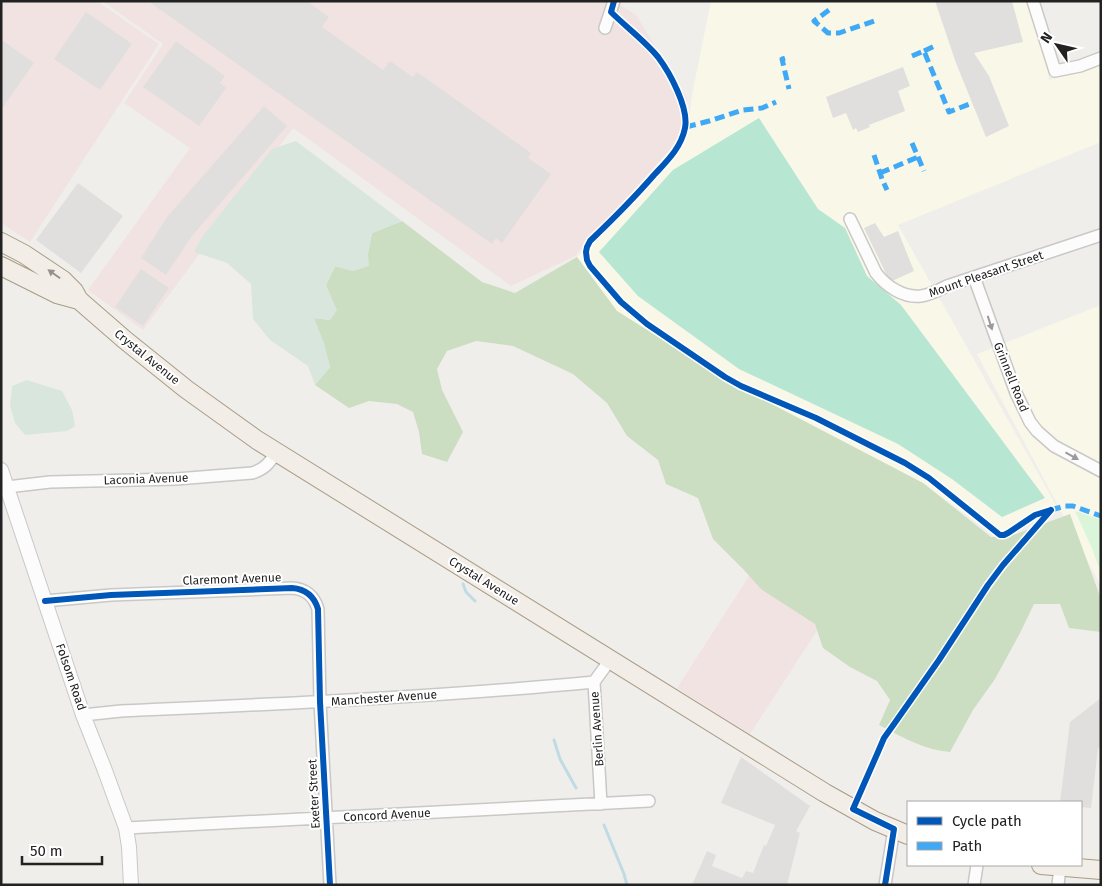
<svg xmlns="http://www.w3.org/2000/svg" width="1102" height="886" viewBox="0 0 1102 886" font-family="'Fira Sans',sans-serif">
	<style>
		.commercial { fill: #f1e3e1 }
		.education { fill: #f8f7e8 }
		.forest { fill: #cbdec1 }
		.wetland { fill: #d9e6de }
		.park { fill: #daf5da }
		.pitch { fill: #b7e6d2 }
		.parking { fill: #e0dfde }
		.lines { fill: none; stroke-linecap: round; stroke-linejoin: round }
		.stream { stroke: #bfdbe3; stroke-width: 3 }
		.minor-casing { stroke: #c9c8c7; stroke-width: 14 }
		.tertiary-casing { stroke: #c9c8c7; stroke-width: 16 }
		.primary-casing { stroke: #a79c86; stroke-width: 20 }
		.minor { stroke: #fdfcfc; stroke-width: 11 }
		.tertiary { stroke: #fdfcfc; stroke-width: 14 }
		.primary { stroke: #f3ede7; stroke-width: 18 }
		.quiet { stroke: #3fa9f5; stroke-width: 5; stroke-dasharray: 10 5; stroke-linecap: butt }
		.cycleway-casing { stroke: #fff; stroke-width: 9 }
		.cycleway { stroke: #0057b8; stroke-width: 6 }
		.oneway { fill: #95928e }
		.oneway2 { fill: #9a9a9a }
		.labels { text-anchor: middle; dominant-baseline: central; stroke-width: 4; stroke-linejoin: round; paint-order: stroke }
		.street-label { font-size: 12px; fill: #222; stroke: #fff }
	</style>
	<rect width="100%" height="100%" fill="#f0eeeb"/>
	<!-- commercial -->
	<path class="commercial" d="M 1,1 L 97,1 L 159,44 L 30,242 L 1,223 Z
		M 102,1 L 614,1 L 636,15 L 687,98 L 681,137 L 575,256 L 511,286 L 293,128 L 143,330 L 88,290 L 190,148 L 124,103 L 163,44 Z
		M 751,573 L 824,620 L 750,734 L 677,688 Z"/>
	<!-- education -->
	<path class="education" d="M 711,1 L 1027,1 L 1046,53 L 1049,80 L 1087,69 L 1101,64 L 1101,142 L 898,225 L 1056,505 L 1001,541 L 923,483 L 733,384 L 617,311 L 577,257 L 687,138 L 692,95 Z
		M 1101,305 L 1101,586 L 977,354 Z"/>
	<!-- forest -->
	<path class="forest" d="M 402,221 L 482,282 L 515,293 L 577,257 L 617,311 L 733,384 L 923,483 L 991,537 L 1008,537 L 1070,514 L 1101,599 L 1101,632 L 1069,628 L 1060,604 L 1034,604 L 1019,635 L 995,679 L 973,710 L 950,752 C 924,750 902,737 879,725 L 890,700 L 877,681 L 850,667 L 823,648 L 815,624 L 761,589 L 743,569 L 713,539 L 698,498 L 666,484 L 658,460 L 627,436 L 607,403 L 573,374 L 513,346 L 476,341 L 447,351 L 437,369 L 442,390 L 463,432 L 447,462 L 422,454 L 419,432 L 413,412 L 397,404 L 369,401 L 349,408 L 315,385 L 330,367 L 314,318 L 330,320 L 326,285 L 335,266 L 353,271 L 368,253 L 372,233 Z"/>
	<!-- wetland -->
	<path class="wetland" d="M 296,141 L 402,221 L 372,233 L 368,253 L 369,266 L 353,271 L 335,266 L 326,285 L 337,310 L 330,320 L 314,318 L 324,343 L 330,367 L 315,385 L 308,366 L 270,340 L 253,319 L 251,284 L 227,263 L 194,252 L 202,237 L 272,149 Z
		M 27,380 L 62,391 L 72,410 L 75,426 L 67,431 L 25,435 L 15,423 L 10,406 L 12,386 Z"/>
	<!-- park -->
	<path class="park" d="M 1075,511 L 1101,520 L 1101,573 L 1092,548 Z"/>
	<!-- pitch -->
	<path class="pitch" d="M 759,118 L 818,209 L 845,228 L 867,276 L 901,305 L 1045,498 L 1002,517 L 952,479 L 898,444 L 739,369 L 638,296 L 599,252 L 673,170 Z"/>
	<!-- parking -->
	<path class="parking" d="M 148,1 L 307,1 L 329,17 L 322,27 L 383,70 L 390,61 L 413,77 L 417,72 L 531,153 L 528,158 L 551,174 L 502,243 L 496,238 L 492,244 Z
		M 935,1 L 1012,1 L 1023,42 L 974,53 L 989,76 L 1009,126 L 986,137 L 956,63 Z
		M 86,12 L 132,44 L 100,90 L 54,59 Z
		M 2,40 L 34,63 L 1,110 L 1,41 Z
		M 176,41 L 225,76 L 220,83 L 226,88 L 199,126 L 143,87 Z
		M 903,67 L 910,86 L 898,91 L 905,111 L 869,125 L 870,127 L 858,132 L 856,128 L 853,130 L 846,113 L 833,118 L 826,97 Z
		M 264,106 L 287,126 L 192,236 L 166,275 L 141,258 L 167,217 Z
		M 78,183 L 123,216 L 81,273 L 36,240 Z
		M 875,223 L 884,237 L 898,231 L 914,271 L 890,282 L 864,228 Z
		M 141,269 L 169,288 L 143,326 L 115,307 Z
		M 1101,698 L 1101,747 L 1098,748 L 1091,808 L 1081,807 L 1081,802 L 1060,802 L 1070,722 Z
		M 741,757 L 810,806 L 796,831 L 800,833 L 787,885 L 692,885 L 707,851 L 716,855 L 712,866 L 742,878 L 746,871 L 753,873 L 764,845 L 766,846 L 775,825 L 721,803 Z"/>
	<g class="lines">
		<!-- stream -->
		<path class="stream" d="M 463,584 L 466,592 L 475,601
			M 554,740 L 560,759 L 576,788
			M 604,825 L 624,874 L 627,885"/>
		<!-- minor casing -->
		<g class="minor-casing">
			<path id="minor" d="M 1033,1 L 1055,71 L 1080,66 L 1101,58
				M 605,28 L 614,1
				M 850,219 L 876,273 C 886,286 903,298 921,296 C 930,295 939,290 947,286 L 1101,235
				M 974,277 L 1016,393 L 1030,422 L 1037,431 L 1054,446 L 1101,471
				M 7,487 L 50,482 L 176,479 L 252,473 C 265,469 269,463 277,452
				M 45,601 L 111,595 L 292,588 C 306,589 314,596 318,609 L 320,702 L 330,885
				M 83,715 L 121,711 C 279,704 437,697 594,682
				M 601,804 L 594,682 L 610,660
				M 126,828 L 649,801
				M 885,885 L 894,829
				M 974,885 L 977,865
				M 1058,885 L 1060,867"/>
		</g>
		<!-- tertiary casing -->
		<g class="tertiary-casing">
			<path id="tertiary" d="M 1,470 L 83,715 L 104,768 L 126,828 L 129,847 L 131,885"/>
		</g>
		<!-- primary casing -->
		<g class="primary-casing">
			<path id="primary" d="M 1,242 L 24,254 L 63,280 L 74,291 L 79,300 L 125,340 L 186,389 L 257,440 L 825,793 L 875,821 L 908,835
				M 1,266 L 57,294 L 79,300
				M 1041,865 L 1101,870"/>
		</g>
		<!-- minor -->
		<use href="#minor" class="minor"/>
		<!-- tertiary -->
		<use href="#tertiary" class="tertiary"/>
		<!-- primary -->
		<use href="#primary" class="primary"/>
		<!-- quiet -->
		<path class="quiet" d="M 829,10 L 814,21 L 828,33 L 839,33 L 877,20
			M 924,51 L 937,45
			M 912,56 L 924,51 L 949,112 L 972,103
			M 785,58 L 782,59 L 789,89
			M 686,127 L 709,121 L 743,110 L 762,108 L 776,102
			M 912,143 L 924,171
			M 874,155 L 882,179 L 887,190
			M 880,173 L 918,157
			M 1051,510 L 1065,506 L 1073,506 L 1101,516"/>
		<!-- cycleway casing -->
		<g class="cycleway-casing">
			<path id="cycleway" d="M 614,1 L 611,12 C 626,27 645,41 658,57 C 670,73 689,108 685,128 C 681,148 667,161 654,175 C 634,198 612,220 590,241 L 587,247 L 586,252 L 587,260 L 590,266 L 621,302 L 647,324 L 725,377 L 741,386 L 816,418 L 905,463 L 929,478 L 1000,535 L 1004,535 L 1008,533 L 1035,515 L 1051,510
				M 45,601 L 111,595 L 292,588 C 306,589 314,596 318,609 L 320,702 L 330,885
				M 885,885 L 894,829 L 853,809 L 878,752 L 884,738 L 894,724 L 939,660 L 988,585 L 1003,565 L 1051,510"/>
		</g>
		<!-- cycleway -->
		<use href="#cycleway" class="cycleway"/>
	</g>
	<!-- one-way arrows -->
	<defs><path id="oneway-solid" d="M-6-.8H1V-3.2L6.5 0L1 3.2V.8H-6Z" transform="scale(1.25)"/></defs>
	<use class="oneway" href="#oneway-solid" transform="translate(54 274) rotate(-145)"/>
	<g class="oneway2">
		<use href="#oneway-solid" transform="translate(990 323) rotate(72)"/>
		<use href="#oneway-solid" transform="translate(1072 456) rotate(29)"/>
	</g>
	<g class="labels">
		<!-- street labels -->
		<g class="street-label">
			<text transform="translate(986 274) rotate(-19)">Mount Pleasant Street</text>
			<text transform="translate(147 357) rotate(39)">Crystal Avenue</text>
			<text transform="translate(1011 377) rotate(68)">Grinnell Road</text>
			<text transform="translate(146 479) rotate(-2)">Laconia Avenue</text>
			<text transform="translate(232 579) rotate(-2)">Claremont Avenue</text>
			<text transform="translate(484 581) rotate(32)">Crystal Avenue</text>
			<text transform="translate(71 677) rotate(71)">Folsom Road</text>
			<text transform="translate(384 698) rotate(-4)">Manchester Avenue</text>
			<text transform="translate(597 729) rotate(-94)">Berlin Avenue</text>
			<text transform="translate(314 794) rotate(-93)">Exeter Street</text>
			<text transform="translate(387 815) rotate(-3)">Concord Avenue</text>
		</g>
	</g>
	<!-- border -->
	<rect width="1102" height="886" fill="none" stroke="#222222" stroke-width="5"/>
	<!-- legend -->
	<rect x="907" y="801" width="175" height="65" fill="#ffffff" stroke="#a7a7a7"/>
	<rect x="917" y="817" width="25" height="8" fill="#0057b8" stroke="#a7a7a7"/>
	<text x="952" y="826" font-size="15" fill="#222222">Cycle path</text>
	<rect x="917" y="842" width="25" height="8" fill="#3fa9f5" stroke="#a7a7a7"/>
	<text x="952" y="851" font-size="15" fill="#222222">Path</text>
	<!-- north arrow -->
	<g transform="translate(1057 45) rotate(304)" stroke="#ffffff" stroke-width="4" paint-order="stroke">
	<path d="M0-4L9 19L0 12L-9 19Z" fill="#222222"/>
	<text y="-8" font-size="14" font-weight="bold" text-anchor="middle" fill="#222222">N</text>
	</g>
	<!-- scale -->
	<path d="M22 856v8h80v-8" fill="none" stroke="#222222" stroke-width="2.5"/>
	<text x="30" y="856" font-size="15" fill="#222222" stroke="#ffffff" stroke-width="4" paint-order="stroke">50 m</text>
</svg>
